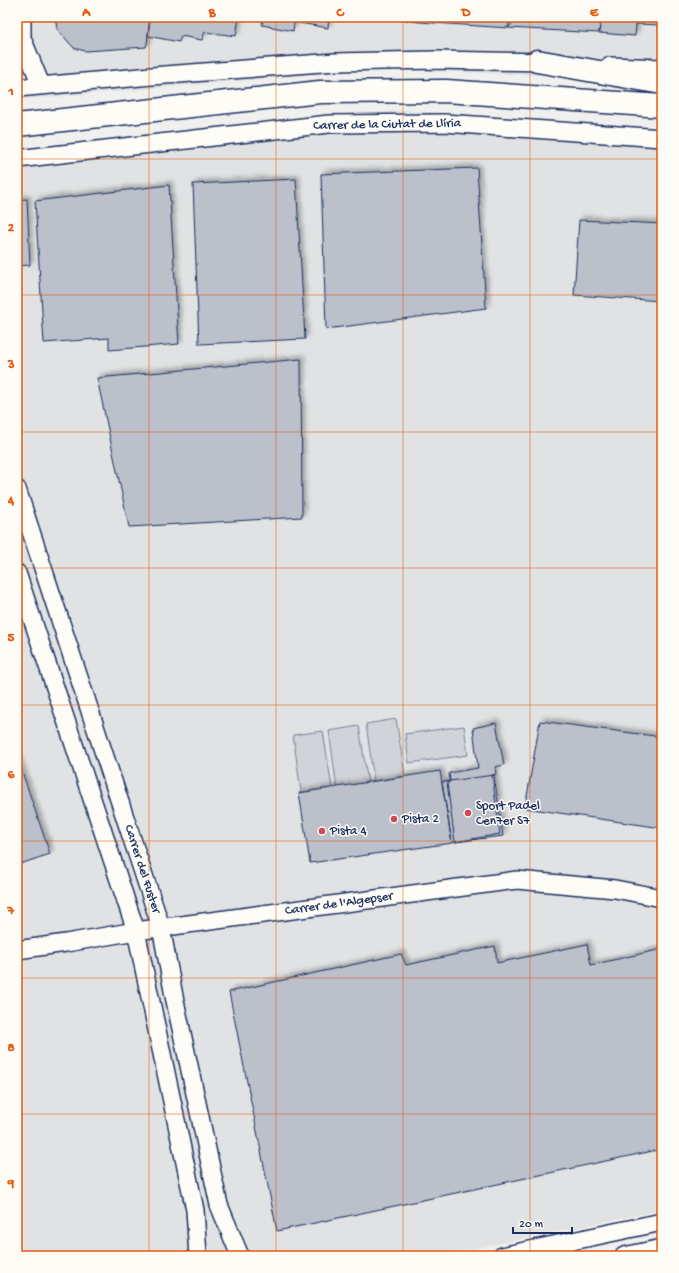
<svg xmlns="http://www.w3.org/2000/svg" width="679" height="1273" viewBox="0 0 679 1273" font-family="'Gochi Hand',sans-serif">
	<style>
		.built { fill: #e0e2e3 }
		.green { fill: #d0d3d8; stroke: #76819b }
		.building { fill: #bbc0ca; stroke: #1b2f5e; filter: url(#shadow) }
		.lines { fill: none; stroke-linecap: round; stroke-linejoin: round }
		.street-casing { stroke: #1b2f5e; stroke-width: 20 }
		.secondary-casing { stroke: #1b2f5e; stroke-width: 25 }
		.street { stroke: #fdfcf7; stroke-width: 17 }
		.secondary { stroke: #fdfcf7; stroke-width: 22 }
		.grid { fill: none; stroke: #e8590c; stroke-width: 1; stroke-opacity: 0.55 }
		.poi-dot { fill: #d1495b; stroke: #fdfcf7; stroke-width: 1.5 }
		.labels { text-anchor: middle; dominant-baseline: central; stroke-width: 3; stroke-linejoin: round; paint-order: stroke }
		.street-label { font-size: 13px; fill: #1b2f5e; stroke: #fdfcf7 }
		.poi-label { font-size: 13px; fill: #1b2f5e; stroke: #fdfcf7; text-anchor: start }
		.neatline { fill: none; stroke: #e8590c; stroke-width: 1.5 }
		.grid-label { font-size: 13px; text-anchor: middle; font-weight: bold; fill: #e8590c }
	</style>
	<defs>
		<filter id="shadow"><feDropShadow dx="3.5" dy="-3.5" stdDeviation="2" flood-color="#0004"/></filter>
	</defs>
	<rect width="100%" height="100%" fill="#f0f0ee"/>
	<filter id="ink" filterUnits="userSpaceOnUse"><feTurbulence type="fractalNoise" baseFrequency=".025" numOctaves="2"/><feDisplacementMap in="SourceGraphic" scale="8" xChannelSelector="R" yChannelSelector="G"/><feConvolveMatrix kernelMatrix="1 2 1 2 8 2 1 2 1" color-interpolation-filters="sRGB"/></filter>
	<g filter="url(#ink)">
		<!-- built -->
		<path class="built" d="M 17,17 L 662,17 L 662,80 L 380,69 L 17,100 Z
			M 404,110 L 662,130 L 662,1210 L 439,1256 L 17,1256 L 17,149 Z"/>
		<!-- green -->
		<path class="green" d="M 396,719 L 405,776 L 374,781 L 366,724 Z
			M 359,726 L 368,783 L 337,788 L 329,731 Z
			M 464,726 L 468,755 L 409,763 L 405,734 Z
			M 323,731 L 332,788 L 301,792 L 293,735 Z"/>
		<!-- building -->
		<path class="building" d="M 55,17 L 150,17 L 147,44 L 146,47 L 85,51 L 74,48 L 57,29 Z
			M 150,17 L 239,17 L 236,36 L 205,32 L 202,40 L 181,36 L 179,42 L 148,36 Z
			M 263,17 L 295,17 L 293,31 L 262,25 Z
			M 295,17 L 329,17 L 328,28 L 294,22 Z
			M 386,17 L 419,17 L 419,22 Z
			M 419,17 L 510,17 L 508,28 L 419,22 Z
			M 511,17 L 601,17 L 599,33 L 508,28 L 511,25 Z
			M 601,17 L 662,17 L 662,25 L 636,24 L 635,36 L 599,33 Z
			M 477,168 L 486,308 L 326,329 L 321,174 Z
			M 296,179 L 305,339 L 199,344 L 193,184 Z
			M 169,185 L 179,344 L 109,350 L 109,338 L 44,343 L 35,201 Z
			M 27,199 L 30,265 L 17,266 L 17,200 Z
			M 579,220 L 662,224 L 662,301 L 574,295 Z
			M 301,359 L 302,517 L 129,527 L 97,378 Z
			M 540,721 L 662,737 L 662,828 L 525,808 Z
			M 496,723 L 504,765 L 495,767 L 496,774 L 492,775 L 500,834 L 455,842 L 447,783 L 450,782 L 449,773 L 478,768 L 473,728 Z
			M 17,757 L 50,854 L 17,865 Z
			M 440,771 L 452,843 L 310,863 L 299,793 Z
			M 494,775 L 503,836 L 455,842 L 452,843 L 442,782 Z
			M 587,944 L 591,965 L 662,949 L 662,1149 L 277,1231 L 229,992 L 401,954 L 406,965 L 495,946 L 497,963 Z"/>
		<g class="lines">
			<!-- street casing -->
			<g class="street-casing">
				<path id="street" d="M 22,17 L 22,38 L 41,85
					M 610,66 L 662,68
					M 17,88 L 152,76 L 335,62 L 435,60 L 550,62
					M 17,159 L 329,124 L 444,123 L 662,138
					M 17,489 L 161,927 L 174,996 L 219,1205 L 240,1256
					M 17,573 L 136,931 L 195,1210 L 198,1256
					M 17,950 L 66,943 L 136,931 L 517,880 L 615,889 L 662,898
					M 502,1256 L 662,1222
					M 624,1256 L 662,1248"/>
			</g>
			<!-- secondary casing -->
			<g class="secondary-casing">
				<path id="secondary" d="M 537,61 L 662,83
					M 17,125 L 320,92 L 446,91 L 662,106"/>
			</g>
			<!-- street -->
			<use href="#street" class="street"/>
			<!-- secondary -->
			<use href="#secondary" class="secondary"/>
		</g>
	</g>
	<!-- grid -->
	<path class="grid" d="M 149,17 L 149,1256M 276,17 L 276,1256M 403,17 L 403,1256M 530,17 L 530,1256M 17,159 L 662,159M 17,295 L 662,295M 17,432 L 662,432M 17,568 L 662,568M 17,705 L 662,705M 17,841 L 662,841M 17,978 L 662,978M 17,1114 L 662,1114"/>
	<!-- markers -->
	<g class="poi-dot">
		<circle cx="468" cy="813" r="4"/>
		<circle cx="394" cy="819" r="4"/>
		<circle cx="322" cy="831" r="4"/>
	</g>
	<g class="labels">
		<!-- street labels -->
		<g class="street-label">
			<text transform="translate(387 125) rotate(-1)">Carrer de la Ciutat de Llíria</text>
			<text transform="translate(142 869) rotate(72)">Carrer del Fuster</text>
			<text transform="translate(339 904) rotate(-8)">Carrer de l'Algepser</text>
		</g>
		<!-- poi labels -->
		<g class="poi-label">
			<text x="476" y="806">Sport Padel<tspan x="476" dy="15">Cen7er S7</tspan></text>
			<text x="402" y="819">Pista 2</text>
			<text x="330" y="831">Pista 4</text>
		</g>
	</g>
	<!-- margin -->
	<rect width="679" height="1273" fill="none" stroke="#fdfcf7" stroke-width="44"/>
	<!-- scale -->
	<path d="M513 1227v6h59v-6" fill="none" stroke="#1b2f5e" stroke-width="2"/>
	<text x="519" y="1227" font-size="12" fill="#1b2f5e" stroke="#fdfcf7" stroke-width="3" paint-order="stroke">20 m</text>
	<rect x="22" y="22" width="635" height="1229" class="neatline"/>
	<g class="grid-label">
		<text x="86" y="16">A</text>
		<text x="212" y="16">B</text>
		<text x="340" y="16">C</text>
		<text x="466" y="16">D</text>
		<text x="594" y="16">E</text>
		<text x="11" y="95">1</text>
		<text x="11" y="231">2</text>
		<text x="11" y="368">3</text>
		<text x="11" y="504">4</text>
		<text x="11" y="641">5</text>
		<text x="11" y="778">6</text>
		<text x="11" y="914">7</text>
		<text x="11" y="1051">8</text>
		<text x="11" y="1187">9</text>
	</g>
</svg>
